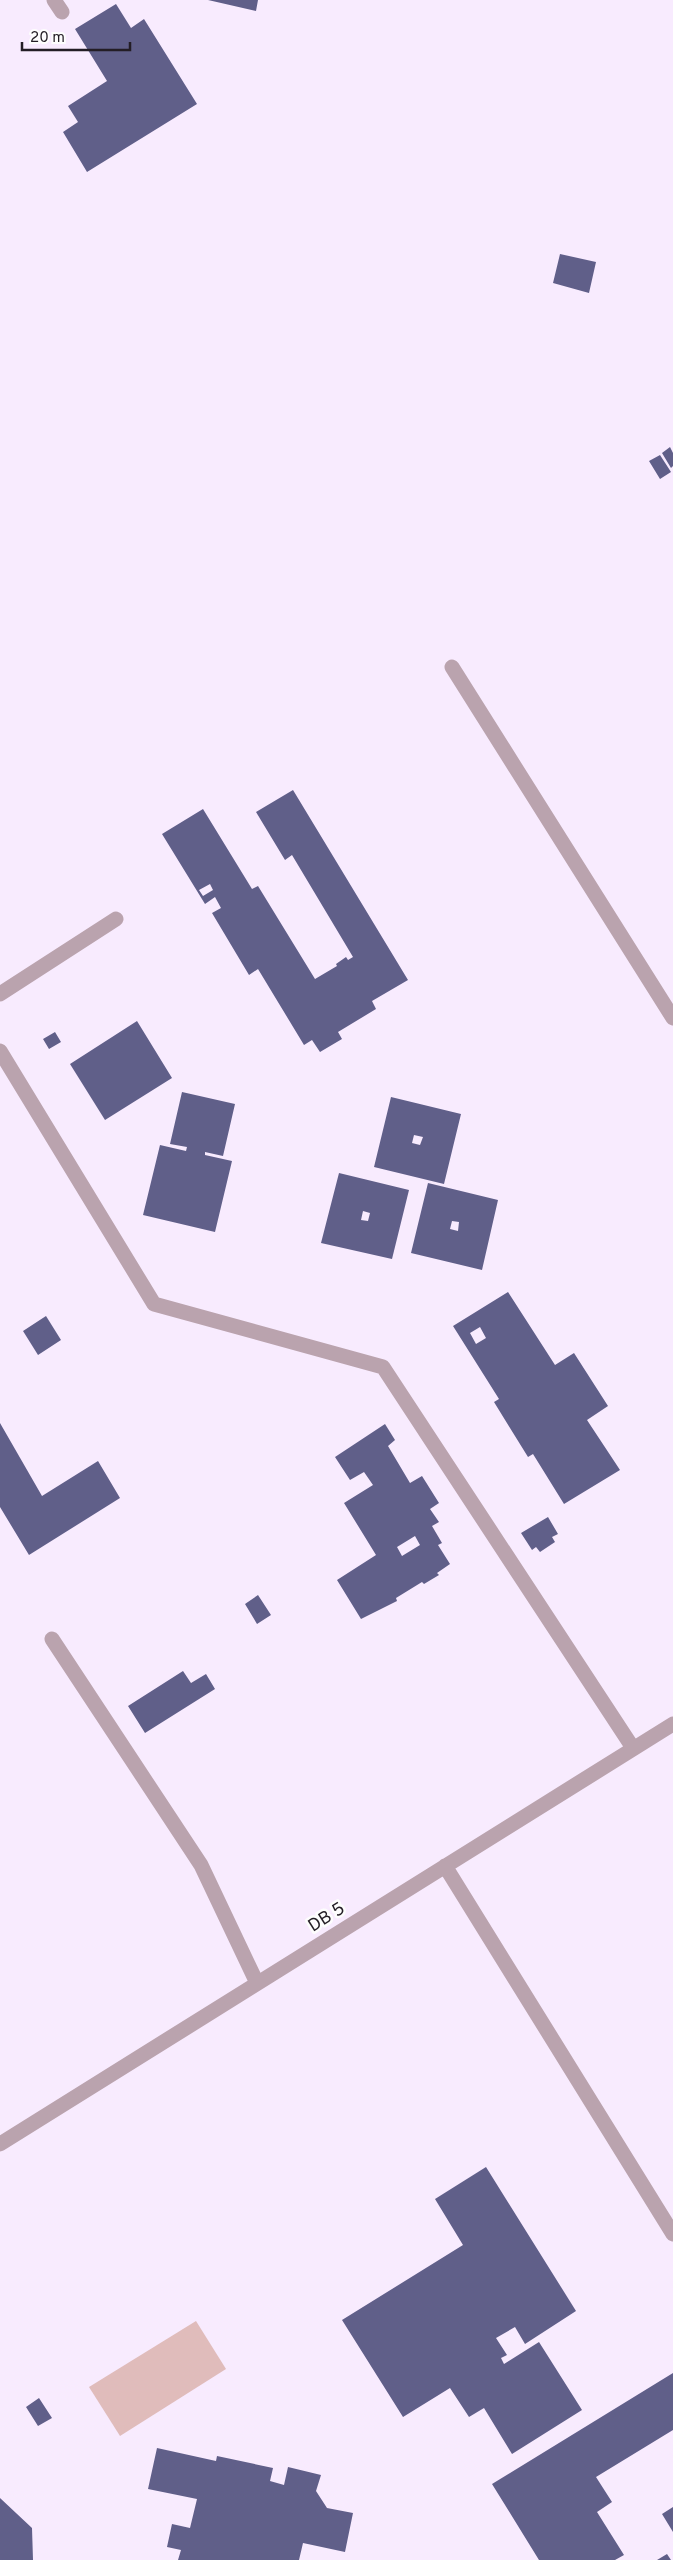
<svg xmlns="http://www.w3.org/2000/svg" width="673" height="2560" viewBox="0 0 673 2560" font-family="Overpass,sans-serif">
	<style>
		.green { fill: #e0bcbb }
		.building { fill: #605f89; fill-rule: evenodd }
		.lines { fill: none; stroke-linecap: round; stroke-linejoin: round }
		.minor { stroke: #baa3ae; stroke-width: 15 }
		.labels { text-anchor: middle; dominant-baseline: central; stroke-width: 5; stroke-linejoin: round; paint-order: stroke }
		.street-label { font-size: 18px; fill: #231d25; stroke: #fdfdfd }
	</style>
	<rect width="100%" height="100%" fill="#f8ebfe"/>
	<!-- green -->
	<path class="green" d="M 196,2321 L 226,2369 L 120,2436 L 89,2387 Z"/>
	<!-- building -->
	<path class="building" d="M 208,0 L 258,0 L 256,11 Z
		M 116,4 L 131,28 L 144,19 L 197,104 L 87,172 L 63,132 L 78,122 L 68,106 L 107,81 L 75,29 Z
		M 560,254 L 596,262 L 589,293 L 553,283 Z
		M 670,447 L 673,453 L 673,466 L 671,468 L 662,453 Z
		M 660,455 L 671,472 L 660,479 L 649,461 Z
		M 293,790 L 408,980 L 372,1001 L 376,1009 L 338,1032 L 342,1039 L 320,1052 L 312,1040 L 304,1045 L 258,969 L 249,975 L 212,913 L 221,908 L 215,897 L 205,904 L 162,834 L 203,809 L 252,889 L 258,886 L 315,979 L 337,966 L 336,964 L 346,957 L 348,960 L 353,957 L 292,855 L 285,860 L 256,812 ZM 210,884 L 213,890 L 203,896 L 199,890 Z
		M 137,1021 L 172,1078 L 105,1120 L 70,1064 Z
		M 55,1032 L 61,1042 L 49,1049 L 43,1039 Z
		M 182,1092 L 235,1104 L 223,1156 L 205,1152 L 205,1155 L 232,1161 L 215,1232 L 143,1215 L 160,1145 L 186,1151 L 187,1147 L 170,1144 Z
		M 391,1097 L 461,1114 L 444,1184 L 374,1167 ZM 414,1135 L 423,1137 L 420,1145 L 412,1143 Z
		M 339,1173 L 409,1190 L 392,1259 L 321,1243 ZM 363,1211 L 370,1213 L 368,1221 L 361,1220 Z
		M 428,1183 L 498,1200 L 482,1270 L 411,1253 ZM 452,1221 L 459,1222 L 458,1231 L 450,1229 Z
		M 508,1292 L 555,1365 L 574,1353 L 608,1406 L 587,1420 L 620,1470 L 564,1504 L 533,1454 L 528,1457 L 494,1402 L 499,1399 L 453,1326 ZM 480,1327 L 486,1338 L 476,1344 L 470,1333 Z
		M 46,1316 L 61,1340 L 38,1355 L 23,1331 Z
		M 0,1423 L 42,1496 L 98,1461 L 120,1498 L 29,1555 L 0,1507 Z
		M 385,1424 L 395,1440 L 388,1446 L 410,1483 L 422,1476 L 439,1503 L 430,1509 L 439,1522 L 432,1526 L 442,1543 L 438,1545 L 450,1564 L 437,1573 L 439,1575 L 424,1584 L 422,1582 L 396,1598 L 397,1601 L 361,1619 L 337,1580 L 376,1555 L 344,1503 L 373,1485 L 364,1472 L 350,1480 L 335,1457 ZM 415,1536 L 420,1545 L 402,1556 L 397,1547 Z
		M 548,1517 L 558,1534 L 552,1537 L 555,1542 L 540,1552 L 536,1547 L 532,1550 L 521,1533 Z
		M 258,1595 L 271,1615 L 257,1624 L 245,1604 Z
		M 183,1671 L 191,1683 L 206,1674 L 215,1689 L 145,1733 L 128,1706 Z
		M 486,2167 L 576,2311 L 525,2344 L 515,2327 L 496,2338 L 507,2355 L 501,2358 L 504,2364 L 539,2342 L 582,2410 L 512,2454 L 484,2408 L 469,2417 L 450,2388 L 403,2417 L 342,2320 L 463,2245 L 435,2199 Z
		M 673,2373 L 673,2430 L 596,2477 L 612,2502 L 597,2512 L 624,2555 L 615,2560 L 539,2560 L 492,2484 Z
		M 39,2398 L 52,2418 L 38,2426 L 26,2407 Z
		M 157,2448 L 216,2461 L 217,2456 L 273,2468 L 270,2481 L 284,2485 L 288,2467 L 321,2475 L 316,2491 L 327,2508 L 353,2513 L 345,2552 L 303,2543 L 299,2560 L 178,2560 L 181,2550 L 167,2547 L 172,2524 L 190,2528 L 197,2499 L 148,2489 Z
		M 0,2498 L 32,2528 L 33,2560 L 0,2560 Z
		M 673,2507 L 673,2532 L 662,2514 Z
		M 667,2554 L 671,2560 L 657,2560 Z"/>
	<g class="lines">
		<!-- minor -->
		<path class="minor" d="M 54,0 L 62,12
			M 452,667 L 673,1018
			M 0,994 L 116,919
			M 0,1051 L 154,1304 L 383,1367 L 633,1748
			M 52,1639 L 201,1865 L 257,1983
			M 445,1866 L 673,2234
			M 0,2144 L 673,1724"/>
	</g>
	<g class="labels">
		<!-- street labels -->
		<g class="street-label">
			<text transform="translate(327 1918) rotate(-32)">DB 5</text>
		</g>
	</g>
	<!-- scale -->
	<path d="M22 42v8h108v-8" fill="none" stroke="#231d25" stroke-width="2.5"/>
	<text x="30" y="42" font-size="15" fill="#231d25" stroke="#fdfdfd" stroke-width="4" paint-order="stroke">20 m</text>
</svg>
